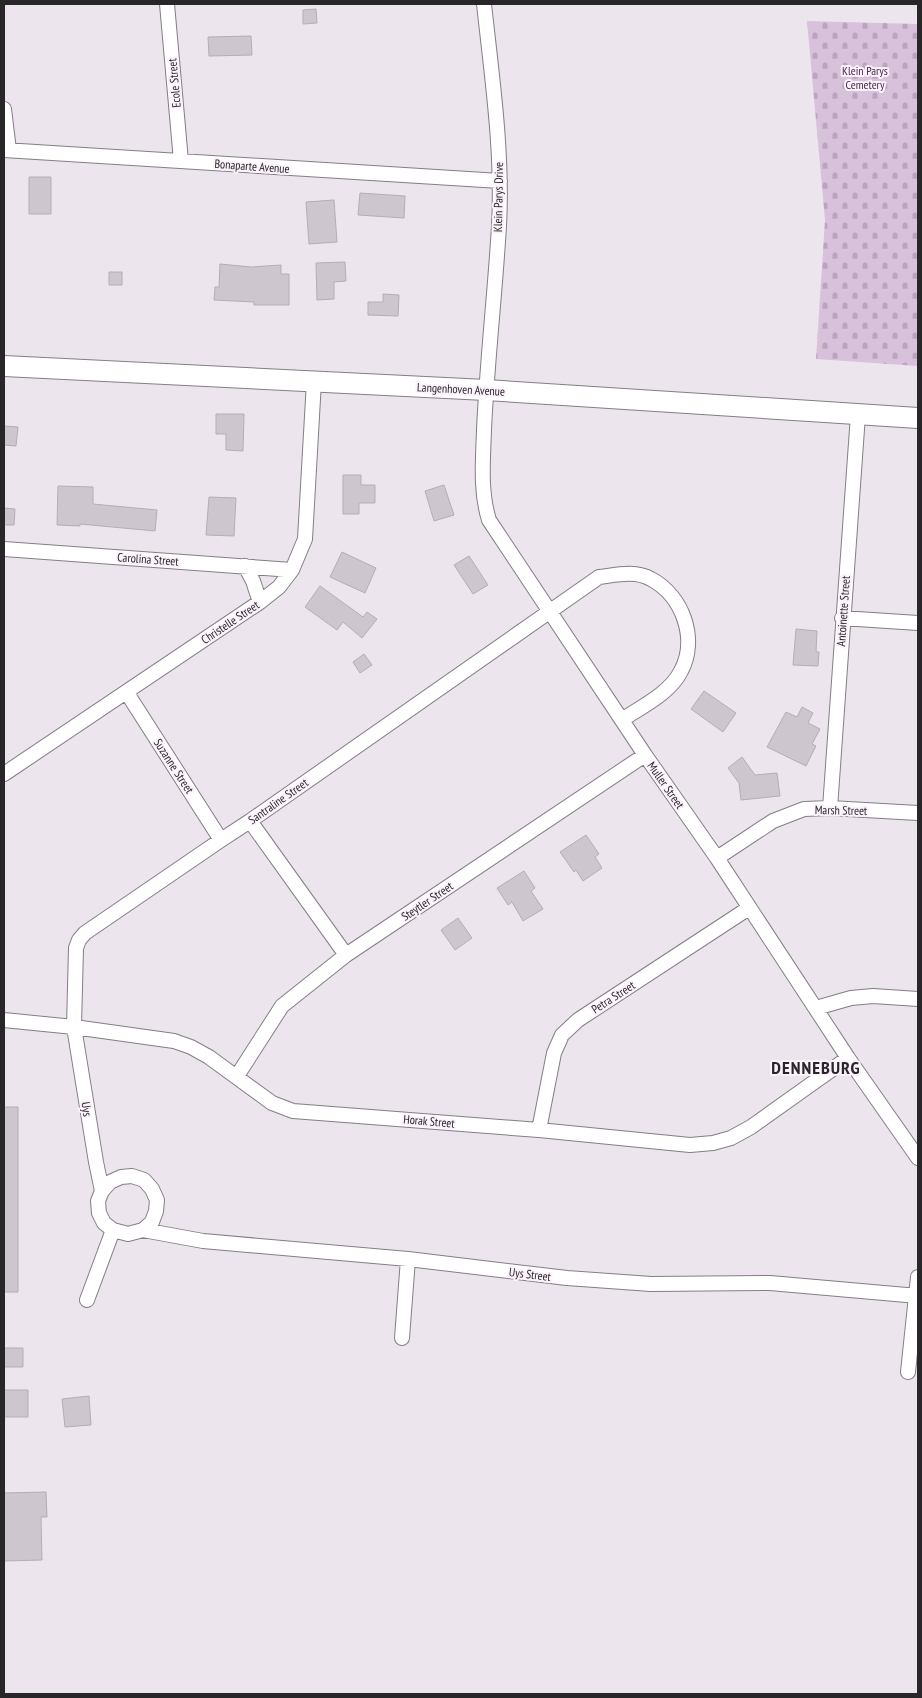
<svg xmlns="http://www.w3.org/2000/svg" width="922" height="1698" viewBox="0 0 922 1698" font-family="'PT Sans Narrow',sans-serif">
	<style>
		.cemetery { fill: url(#cemetery-stones) }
		.building { fill: #cec6cf; stroke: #b5adb6 }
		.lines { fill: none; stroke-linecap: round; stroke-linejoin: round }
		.street-casing { stroke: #847d85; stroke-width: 16 }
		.secondary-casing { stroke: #847d85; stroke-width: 22 }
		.street { stroke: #fff; stroke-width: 14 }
		.secondary { stroke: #fff; stroke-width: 20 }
		.labels { text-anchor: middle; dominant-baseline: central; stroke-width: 4; stroke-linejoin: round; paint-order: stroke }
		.park-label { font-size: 12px; fill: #48274c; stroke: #fbf2fb }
		.street-label { font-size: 12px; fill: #29262a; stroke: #fbf2fb }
		.district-label { font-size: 18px; font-weight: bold; letter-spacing: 1px; fill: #29262a; stroke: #fbf2fb }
	</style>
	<defs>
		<pattern id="cemetery-stones" width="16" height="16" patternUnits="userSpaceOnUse" patternTransform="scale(1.25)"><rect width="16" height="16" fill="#d8c1db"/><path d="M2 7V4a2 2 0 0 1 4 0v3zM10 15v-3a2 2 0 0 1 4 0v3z" fill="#b9a6bc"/></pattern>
	</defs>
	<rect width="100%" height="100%" fill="#ede5ee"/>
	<!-- cemetery -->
	<path class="cemetery" d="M 807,21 L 918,24 L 918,366 L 816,359 L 825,220 Z"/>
	<!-- building -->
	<path class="building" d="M 316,9 L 317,23 L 303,24 L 303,10 Z
		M 251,36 L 252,55 L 209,56 L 208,37 Z
		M 29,177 L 51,177 L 51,214 L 29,214 Z
		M 360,193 L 405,196 L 404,218 L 358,215 Z
		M 334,200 L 337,242 L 309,244 L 306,202 Z
		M 345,262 L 346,281 L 334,282 L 334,299 L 317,300 L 316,263 Z
		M 220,264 L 251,267 L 281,265 L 281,274 L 289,274 L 289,305 L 254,305 L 254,302 L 214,300 L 215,287 L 219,287 Z
		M 109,272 L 122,272 L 122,285 L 109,285 Z
		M 383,294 L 399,295 L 398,316 L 368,315 L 368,302 L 383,302 Z
		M 216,414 L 244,414 L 243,451 L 226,450 L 226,434 L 216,434 Z
		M 4,426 L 18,427 L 16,446 L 4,445 Z
		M 343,475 L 361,475 L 361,485 L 375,485 L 375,503 L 359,503 L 359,514 L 343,514 Z
		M 444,485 L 454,515 L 434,521 L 425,491 Z
		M 58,486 L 93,487 L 93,504 L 157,510 L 155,531 L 80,524 L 80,526 L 57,525 Z
		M 209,497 L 236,498 L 234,536 L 206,535 Z
		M 4,508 L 15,509 L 14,525 L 4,525 Z
		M 342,552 L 376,568 L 365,593 L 330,577 Z
		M 469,556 L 488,585 L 473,594 L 454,565 Z
		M 320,586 L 363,617 L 367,612 L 377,619 L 362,638 L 343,622 L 337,630 L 305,607 Z
		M 796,629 L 817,631 L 816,652 L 819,652 L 818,666 L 793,665 Z
		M 364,654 L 372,665 L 360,673 L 353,662 Z
		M 704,691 L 736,713 L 723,732 L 691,709 Z
		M 802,707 L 813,713 L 808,723 L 820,729 L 812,744 L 816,746 L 806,766 L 767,747 L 786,712 L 797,717 Z
		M 742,757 L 755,775 L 777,773 L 780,796 L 741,800 L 739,783 L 728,768 Z
		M 586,835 L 599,854 L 595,857 L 602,868 L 583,881 L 576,870 L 574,872 L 560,852 Z
		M 524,871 L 535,888 L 531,891 L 543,909 L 523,921 L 512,902 L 508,905 L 497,888 Z
		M 458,918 L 472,938 L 455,950 L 441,930 Z
		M 4,1107 L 18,1107 L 18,1292 L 4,1292 Z
		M 4,1348 L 23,1348 L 23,1367 L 4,1367 Z
		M 4,1390 L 28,1390 L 28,1417 L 4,1417 Z
		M 89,1396 L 91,1425 L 65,1427 L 62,1399 Z
		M 46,1492 L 47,1517 L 41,1517 L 42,1560 L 4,1561 L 4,1493 Z"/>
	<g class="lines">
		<!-- street casing -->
		<g class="street-casing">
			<path id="street" d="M 167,4 L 181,161
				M 484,4 C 492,78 503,152 499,226 C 495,294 487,362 484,430 C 483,461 480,491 489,520 L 645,755 L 717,858 L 848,1058 L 918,1158
				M 4,109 L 9,150
				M 4,150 L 500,181
				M 4,549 L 292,570
				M 245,566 L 253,581 L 260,602
				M 842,618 L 918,623
				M 127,693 L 221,840
				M 4,774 L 260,602 L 279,587 L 292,570 L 305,539 L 314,381
				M 830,808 L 858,415
				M 250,821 L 346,955
				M 717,858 L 773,821 L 804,809 L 830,808 L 918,813
				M 816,1008 L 851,998 L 873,996 L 918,999
				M 4,1020 L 74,1027 L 174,1041 L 191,1047 L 209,1057 L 272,1103 L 293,1111 L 539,1130 L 690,1145 L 713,1143 L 731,1138 L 751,1127 L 848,1058
				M 237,1076 L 282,1006 L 346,955 L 645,755
				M 539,1130 L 554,1053 L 562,1035 L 578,1020 L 749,908
				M 102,1191 L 96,1162 L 74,1027 L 76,948 L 79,940 L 85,933 L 221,840 L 250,821 L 599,577 C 616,575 635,570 651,579 C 683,596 698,639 681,671 C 670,693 643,706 623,719
				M 143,1230 L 152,1222 L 156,1211 L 157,1200 L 152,1189 L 144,1180 L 132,1176 L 121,1177 L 110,1182 L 102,1191 L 98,1201 L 99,1213 L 104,1223 L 113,1230 L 128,1234 L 143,1230 L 203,1241 L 408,1259 L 567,1278 L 651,1284 L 770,1283 L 918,1296
				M 87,1300 L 113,1230
				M 402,1338 L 408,1259
				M 908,1372 L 918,1277"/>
		</g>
		<!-- secondary casing -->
		<g class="secondary-casing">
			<path id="secondary" d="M 4,366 L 486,390 L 918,418"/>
		</g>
		<!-- street -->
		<use href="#street" class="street"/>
		<!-- secondary -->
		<use href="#secondary" class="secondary"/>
	</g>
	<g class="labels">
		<!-- park labels -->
		<g class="park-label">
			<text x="865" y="70">Klein Parys<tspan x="865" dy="14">Cemetery</tspan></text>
		</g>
		<!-- street labels -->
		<g class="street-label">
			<text transform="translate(174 83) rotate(-95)">Ecole Street</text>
			<text transform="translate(252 166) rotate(4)">Bonaparte Avenue</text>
			<text transform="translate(498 197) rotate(-89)">Klein Parys Drive</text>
			<text transform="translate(461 389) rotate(3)">Langenhoven Avenue</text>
			<text transform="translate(148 559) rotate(4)">Carolina Street</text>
			<text transform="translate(843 611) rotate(-86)">Antoinette Street</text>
			<text transform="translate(230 622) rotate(-34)">Christelle Street</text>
			<text transform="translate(174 766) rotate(57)">Suzanne Street</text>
			<text transform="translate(666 785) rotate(55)">Muller Street</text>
			<text transform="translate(278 801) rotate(-35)">Santraline Street</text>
			<text transform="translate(841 810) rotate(1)">Marsh Street</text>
			<text transform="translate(427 901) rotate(-34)">Steytler Street</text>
			<text transform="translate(613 997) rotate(-33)">Petra Street</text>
			<text transform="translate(87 1109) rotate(81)">Uys</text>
			<text transform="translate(429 1121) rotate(5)">Horak Street</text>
			<text transform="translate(530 1274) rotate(7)">Uys Street</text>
		</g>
		<!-- district labels -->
		<g class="district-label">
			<text x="816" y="1067">DENNEBURG</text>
		</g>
	</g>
	<!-- border -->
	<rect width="922" height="1698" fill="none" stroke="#29262a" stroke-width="10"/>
</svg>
